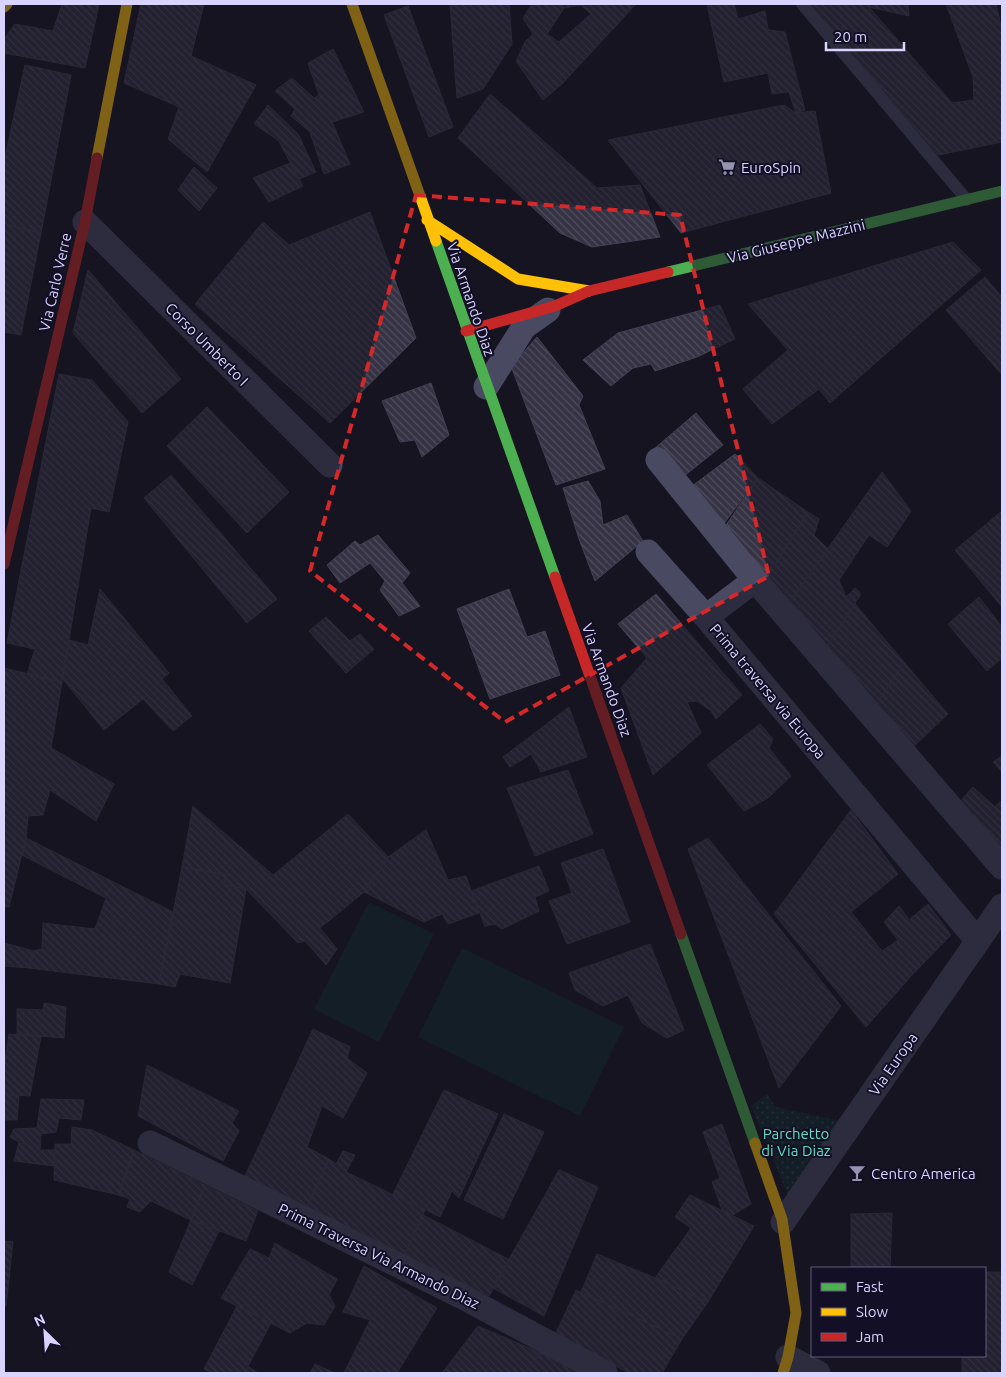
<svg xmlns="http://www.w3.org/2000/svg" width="1006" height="1377" viewBox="0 0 1006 1377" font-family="Ubuntu,sans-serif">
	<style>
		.grass { fill: url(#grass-dots) }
		.garden { fill: #132c2d }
		.building { fill: url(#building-back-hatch); stroke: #433f54; fill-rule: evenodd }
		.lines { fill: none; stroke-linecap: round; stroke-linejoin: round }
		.lane { stroke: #4a4962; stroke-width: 12 }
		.street { stroke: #4a4962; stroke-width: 25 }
		.fast { stroke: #4caf50; stroke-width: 11 }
		.slow { stroke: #ffc107; stroke-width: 11 }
		.jam { stroke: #c62828; stroke-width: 11 }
		.marked { fill: none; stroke: #d62828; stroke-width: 4; stroke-dasharray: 10 6; stroke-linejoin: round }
		.labels { text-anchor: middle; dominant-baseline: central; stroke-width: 4; stroke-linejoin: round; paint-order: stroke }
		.poi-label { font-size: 15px; fill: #d9d4ff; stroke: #130f26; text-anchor: start }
		.street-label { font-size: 15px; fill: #d9d4ff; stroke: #130f26 }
		.park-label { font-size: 15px; fill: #5fe0c0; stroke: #130f26 }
	</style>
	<defs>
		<pattern id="grass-dots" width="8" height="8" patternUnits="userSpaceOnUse" patternTransform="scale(1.25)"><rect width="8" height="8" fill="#132c2d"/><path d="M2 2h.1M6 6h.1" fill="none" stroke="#354a4c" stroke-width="1.8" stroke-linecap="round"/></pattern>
		<pattern id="building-back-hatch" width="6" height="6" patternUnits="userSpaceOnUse" patternTransform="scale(1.25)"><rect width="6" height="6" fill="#343243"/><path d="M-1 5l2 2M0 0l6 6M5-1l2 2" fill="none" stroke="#514f5f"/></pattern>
	</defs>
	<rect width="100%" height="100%" fill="#161421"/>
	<!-- grass -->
	<path class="grass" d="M 767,1094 L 776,1107 L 841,1121 L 793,1194 L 787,1193 L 751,1106 Z"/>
	<!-- garden -->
	<path class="garden" d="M 369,902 L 434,934 L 379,1042 L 314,1009 Z
		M 462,948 L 624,1027 L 580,1116 L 418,1037 Z"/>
	<!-- building -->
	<path class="building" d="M 62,4 L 99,4 L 85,68 L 4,53 L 4,39 L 15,24 L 53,31 Z
		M 141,4 L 204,4 L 191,56 L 256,85 L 207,172 L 168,139 L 179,107 L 124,83 Z
		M 450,4 L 509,4 L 512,44 L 483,89 L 457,98 Z
		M 532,4 L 636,4 L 562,84 L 543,100 L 516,61 L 525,42 L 533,34 L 523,18 ZM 581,5 L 591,14 L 559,42 L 547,34 L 564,8 Z
		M 707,4 L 734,4 L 738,19 L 765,11 L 768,30 L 785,32 L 805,110 L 796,113 L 789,92 L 772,94 L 768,73 L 724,82 Z
		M 809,4 L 908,4 L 909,16 L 869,7 L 952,103 L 974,100 L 973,77 L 946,4 L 996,4 L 1002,30 L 1002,142 L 938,155 Z
		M 408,6 L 453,127 L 429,137 L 384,15 Z
		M 333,49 L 364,112 L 332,122 L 350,164 L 324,174 L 310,132 L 291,116 L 295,109 L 275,91 L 292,78 L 314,98 L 319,95 L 308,63 Z
		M 25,65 L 71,75 L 41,233 L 4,224 L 4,162 Z
		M 490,94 L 597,188 L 640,185 L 660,237 L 592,247 L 560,233 L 458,138 Z
		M 268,105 L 298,134 L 316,172 L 299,179 L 278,140 L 254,124 Z
		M 784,105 L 796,113 L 815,111 L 831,193 L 681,233 L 608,140 Z
		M 290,163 L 303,186 L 269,202 L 253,178 Z
		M 194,167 L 217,188 L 199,211 L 178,190 Z
		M 370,212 L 416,338 L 330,423 L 195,304 L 263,222 L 289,245 Z
		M 4,224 L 41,233 L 21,335 L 4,332 Z
		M 953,242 L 981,270 L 830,403 L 819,389 L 772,424 L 743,389 L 788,350 L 748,304 Z
		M 88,270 L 181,379 L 142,413 L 73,333 Z
		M 985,277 L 1002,297 L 1002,375 L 946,310 Z
		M 720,305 L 735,339 L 697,357 L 655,371 L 651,364 L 633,368 L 611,386 L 583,360 L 618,333 Z
		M 537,337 L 583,396 L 579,405 L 605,469 L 556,485 L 511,366 Z
		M 59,374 L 92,380 L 128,422 L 109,512 L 91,508 L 62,682 L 27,674 L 35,649 L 7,643 Z
		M 431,383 L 449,435 L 422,457 L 415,440 L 400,442 L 382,401 Z
		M 207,407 L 289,492 L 247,533 L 167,446 Z
		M 696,413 L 723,445 L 679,480 L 654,449 Z
		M 735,454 L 758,478 L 720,529 L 688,489 Z
		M 882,472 L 911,511 L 887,547 L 869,535 L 839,580 L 846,597 L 855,588 L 861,594 L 824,651 L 788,605 Z
		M 171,475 L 277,599 L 247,623 L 144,498 Z
		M 758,478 L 808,512 L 767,577 L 724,528 Z
		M 588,481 L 600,501 L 603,525 L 627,515 L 643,541 L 595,581 L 579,539 L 563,488 Z
		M 1002,511 L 1002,607 L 955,550 Z
		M 808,512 L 819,519 L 814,535 L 828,549 L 788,605 L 767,577 Z
		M 378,535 L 410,573 L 402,583 L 420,606 L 399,616 L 380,590 L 385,581 L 370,563 L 340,583 L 327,565 L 355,541 L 360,545 Z
		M 100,589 L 169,673 L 162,679 L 192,716 L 173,731 L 143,699 L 104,730 L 62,678 L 69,640 L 88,645 Z
		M 509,589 L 527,637 L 545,631 L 560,675 L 490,699 L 457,609 Z
		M 656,594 L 742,695 L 716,719 L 711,711 L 697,701 L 687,702 L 701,733 L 653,775 L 621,688 L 647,658 L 618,624 Z
		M 979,597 L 1002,627 L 1002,658 L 987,671 L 948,624 Z
		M 855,604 L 904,662 L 873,710 L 824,651 Z
		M 326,617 L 350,641 L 360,634 L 374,649 L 346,673 L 309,631 Z
		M 904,662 L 948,714 L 911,749 L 873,710 Z
		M 4,668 L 62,682 L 51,748 L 114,784 L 96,821 L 50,790 L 43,815 L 28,816 L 26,838 L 9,907 L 4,907 Z
		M 569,707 L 587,757 L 541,772 L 531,754 L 510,767 L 503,757 Z
		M 760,724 L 773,739 L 769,748 L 791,776 L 768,798 L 744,811 L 707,765 Z
		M 1002,756 L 1002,772 L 993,762 Z
		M 568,770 L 593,834 L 535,856 L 507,788 Z
		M 973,787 L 995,807 L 1002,800 L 1002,852 L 958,804 Z
		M 193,806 L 273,875 L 348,814 L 388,857 L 364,892 L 320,928 L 337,949 L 326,965 L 305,941 L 298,943 L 246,889 L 225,885 L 226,875 L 182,867 Z
		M 851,810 L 898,874 L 851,912 L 882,951 L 898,940 L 884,922 L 899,906 L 909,920 L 928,904 L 951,935 L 912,975 L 866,1027 L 774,914 Z
		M 426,830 L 448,880 L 466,876 L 479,913 L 448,924 L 442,914 L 424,922 L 364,892 L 388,857 Z
		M 26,838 L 173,912 L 159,984 L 29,968 L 34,951 L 42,949 L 43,923 L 95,929 L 106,898 L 22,855 Z
		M 708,838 L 841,1006 L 779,1088 L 688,849 Z
		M 603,849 L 630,922 L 567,944 L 549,901 L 572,893 L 561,863 Z
		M 539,866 L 549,891 L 535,897 L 539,911 L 502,929 L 495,924 L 485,926 L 471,891 Z
		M 182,867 L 226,875 L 225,885 L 246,889 L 230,983 L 180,974 L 175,987 L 159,984 Z
		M 4,943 L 34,951 L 29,968 L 4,966 Z
		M 650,944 L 684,1030 L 667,1038 L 642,1023 L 628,995 L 603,1006 L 575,990 L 569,973 Z
		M 44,1003 L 66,1007 L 64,1038 L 17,1034 L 17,1009 L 43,1010 Z
		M 313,1029 L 350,1047 L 347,1058 L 367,1073 L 343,1118 L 322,1106 L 307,1147 L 329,1159 L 306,1209 L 244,1178 Z
		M 9,1034 L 41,1036 L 30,1096 L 4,1094 L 4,1067 Z
		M 147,1065 L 239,1111 L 232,1123 L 239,1131 L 223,1161 L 138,1116 Z
		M 444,1090 L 498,1114 L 459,1198 L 452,1191 L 440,1217 L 393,1194 Z
		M 4,1094 L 19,1096 L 17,1120 L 4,1120 Z
		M 41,1099 L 84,1100 L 81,1120 L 59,1118 L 56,1132 L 41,1134 L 40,1150 L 54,1150 L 54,1166 L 14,1161 L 19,1142 L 10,1137 L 14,1129 L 37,1128 Z
		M 504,1114 L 544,1132 L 503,1219 L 464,1200 Z
		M 722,1124 L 751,1204 L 733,1215 L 722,1210 L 712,1182 L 720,1178 L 703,1132 Z
		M 72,1127 L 92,1130 L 134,1150 L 119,1195 L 54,1180 L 55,1144 L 71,1144 Z
		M 134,1150 L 205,1185 L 191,1220 L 151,1201 L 140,1212 L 127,1207 L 130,1199 L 119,1195 Z
		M 343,1151 L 355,1155 L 346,1172 L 425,1210 L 404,1256 L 306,1209 L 329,1159 L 336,1164 Z
		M 559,1170 L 598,1187 L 544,1316 L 493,1288 Z
		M 205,1185 L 258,1211 L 246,1241 L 191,1220 Z
		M 690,1195 L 754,1226 L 708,1302 L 655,1278 L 691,1228 L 675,1217 Z
		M 892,1213 L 890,1268 L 851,1268 L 851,1214 Z
		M 423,1215 L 510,1260 L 489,1296 L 404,1256 Z
		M 191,1220 L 219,1231 L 192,1285 L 169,1272 Z
		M 4,1241 L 13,1242 L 6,1306 L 4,1306 Z
		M 275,1243 L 337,1279 L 329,1295 L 335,1306 L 324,1325 L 307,1323 L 290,1333 L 221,1298 L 250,1249 L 269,1258 Z
		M 597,1254 L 655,1278 L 708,1302 L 682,1339 L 581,1292 Z
		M 364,1266 L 437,1308 L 397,1373 L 344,1373 L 370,1320 L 343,1312 Z
		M 985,1272 L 1002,1272 L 1002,1373 L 962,1373 L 962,1356 L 985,1356 Z
		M 576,1290 L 682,1339 L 662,1373 L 629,1373 L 555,1335 Z
		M 237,1306 L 271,1323 L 248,1366 L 258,1373 L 213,1373 L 204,1369 Z
		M 478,1326 L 541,1353 L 524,1373 L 442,1373 Z
		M 541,1353 L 577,1373 L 524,1373 Z
		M 315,1364 L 335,1373 L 310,1373 Z"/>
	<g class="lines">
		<!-- lane -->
		<path class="lane" d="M 802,4 L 967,200"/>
		<!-- street -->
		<path class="street" d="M 85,222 L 330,465
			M 486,387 L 524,327 L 548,310
			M 658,460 L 755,580 L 1002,867
			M 648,552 L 706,617
			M 755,580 L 706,617 L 978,941
			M 150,1143 L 461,1296 L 605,1373
			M 783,1222 L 1002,906
			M 788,1357 L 818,1373"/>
		<!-- fast -->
		<path class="fast" d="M 436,241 L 555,577
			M 668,272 L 1002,191
			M 681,934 L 755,1143"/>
		<!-- slow -->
		<path class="slow" d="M 352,4 L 436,241
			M 4,7 L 7,4
			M 97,158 L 127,4
			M 427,220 L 518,279 L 589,291
			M 755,1143 L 782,1219 L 796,1313 L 788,1357 L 783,1373"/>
		<!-- jam -->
		<path class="jam" d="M 466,331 L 555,306 L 589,291 L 668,272
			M 4,564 L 85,222 L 97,158
			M 555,577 L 681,934"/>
	</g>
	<!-- marked area -->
	<path d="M0 0H1006V1377H0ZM 416,195 L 680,215 L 769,576 L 505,722 L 310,571 Z" fill="#161421" fill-opacity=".55" fill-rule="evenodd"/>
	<path class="marked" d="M 416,195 L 680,215 L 769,576 L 505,722 L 310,571 Z"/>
	<!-- icons -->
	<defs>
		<g id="supermarket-bare" transform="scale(1.35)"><path d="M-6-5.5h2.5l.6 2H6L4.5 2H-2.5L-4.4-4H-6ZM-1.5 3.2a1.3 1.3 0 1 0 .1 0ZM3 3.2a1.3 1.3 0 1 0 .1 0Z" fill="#9591b1" stroke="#130f26" stroke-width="2.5" paint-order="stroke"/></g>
		<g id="bar-bare" transform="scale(1.35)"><path d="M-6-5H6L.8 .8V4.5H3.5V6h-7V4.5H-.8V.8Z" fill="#9591b1" stroke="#130f26" stroke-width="2.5" paint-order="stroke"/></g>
	</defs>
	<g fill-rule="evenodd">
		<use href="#supermarket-bare" x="727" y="167"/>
		<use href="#bar-bare" x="857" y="1173"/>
	</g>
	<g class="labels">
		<!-- poi labels -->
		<g class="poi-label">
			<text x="741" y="167">EuroSpin</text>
			<text x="871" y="1173">Centro America</text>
		</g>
		<!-- street labels -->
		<g class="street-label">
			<text transform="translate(796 241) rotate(-14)">Via Giuseppe Mazzini</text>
			<text transform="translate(55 282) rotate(-77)">Via Carlo Verre</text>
			<text transform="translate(471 299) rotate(71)">Via Armando Diaz</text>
			<text transform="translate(207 344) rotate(45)">Corso Umberto I</text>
			<text transform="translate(607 680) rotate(70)">Via Armando Diaz</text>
			<text transform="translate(768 691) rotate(50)">Prima traversa via Europa</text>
			<text transform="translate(893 1064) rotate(-55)">Via Europa</text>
			<text transform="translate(379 1256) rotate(26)">Prima Traversa Via Armando Diaz</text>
		</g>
		<!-- park labels -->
		<g class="park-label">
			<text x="796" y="1133">Parchetto<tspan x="796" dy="17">di Via Diaz</tspan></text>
		</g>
	</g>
	<!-- border -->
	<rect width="1006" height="1377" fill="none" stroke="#d9d4ff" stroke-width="10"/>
	<!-- legend -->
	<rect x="811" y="1267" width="175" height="90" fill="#130f26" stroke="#625e7d"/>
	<rect x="821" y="1283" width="25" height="8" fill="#4caf50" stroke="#625e7d"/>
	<text x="856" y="1292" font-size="15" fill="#d9d4ff">Fast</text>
	<rect x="821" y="1308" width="25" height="8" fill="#ffc107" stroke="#625e7d"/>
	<text x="856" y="1317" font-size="15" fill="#d9d4ff">Slow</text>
	<rect x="821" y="1333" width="25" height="8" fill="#c62828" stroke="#625e7d"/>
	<text x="856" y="1342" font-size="15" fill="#d9d4ff">Jam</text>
	<!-- north arrow -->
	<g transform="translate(45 1332) rotate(335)" stroke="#130f26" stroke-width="4" paint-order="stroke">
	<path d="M0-4L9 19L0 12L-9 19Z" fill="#d9d4ff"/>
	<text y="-8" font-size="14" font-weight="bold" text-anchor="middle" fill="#d9d4ff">N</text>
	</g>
	<!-- scale -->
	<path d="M826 42v8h78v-8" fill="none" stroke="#d9d4ff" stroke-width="2.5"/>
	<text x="834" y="42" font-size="15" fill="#d9d4ff" stroke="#130f26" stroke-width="4" paint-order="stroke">20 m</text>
</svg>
